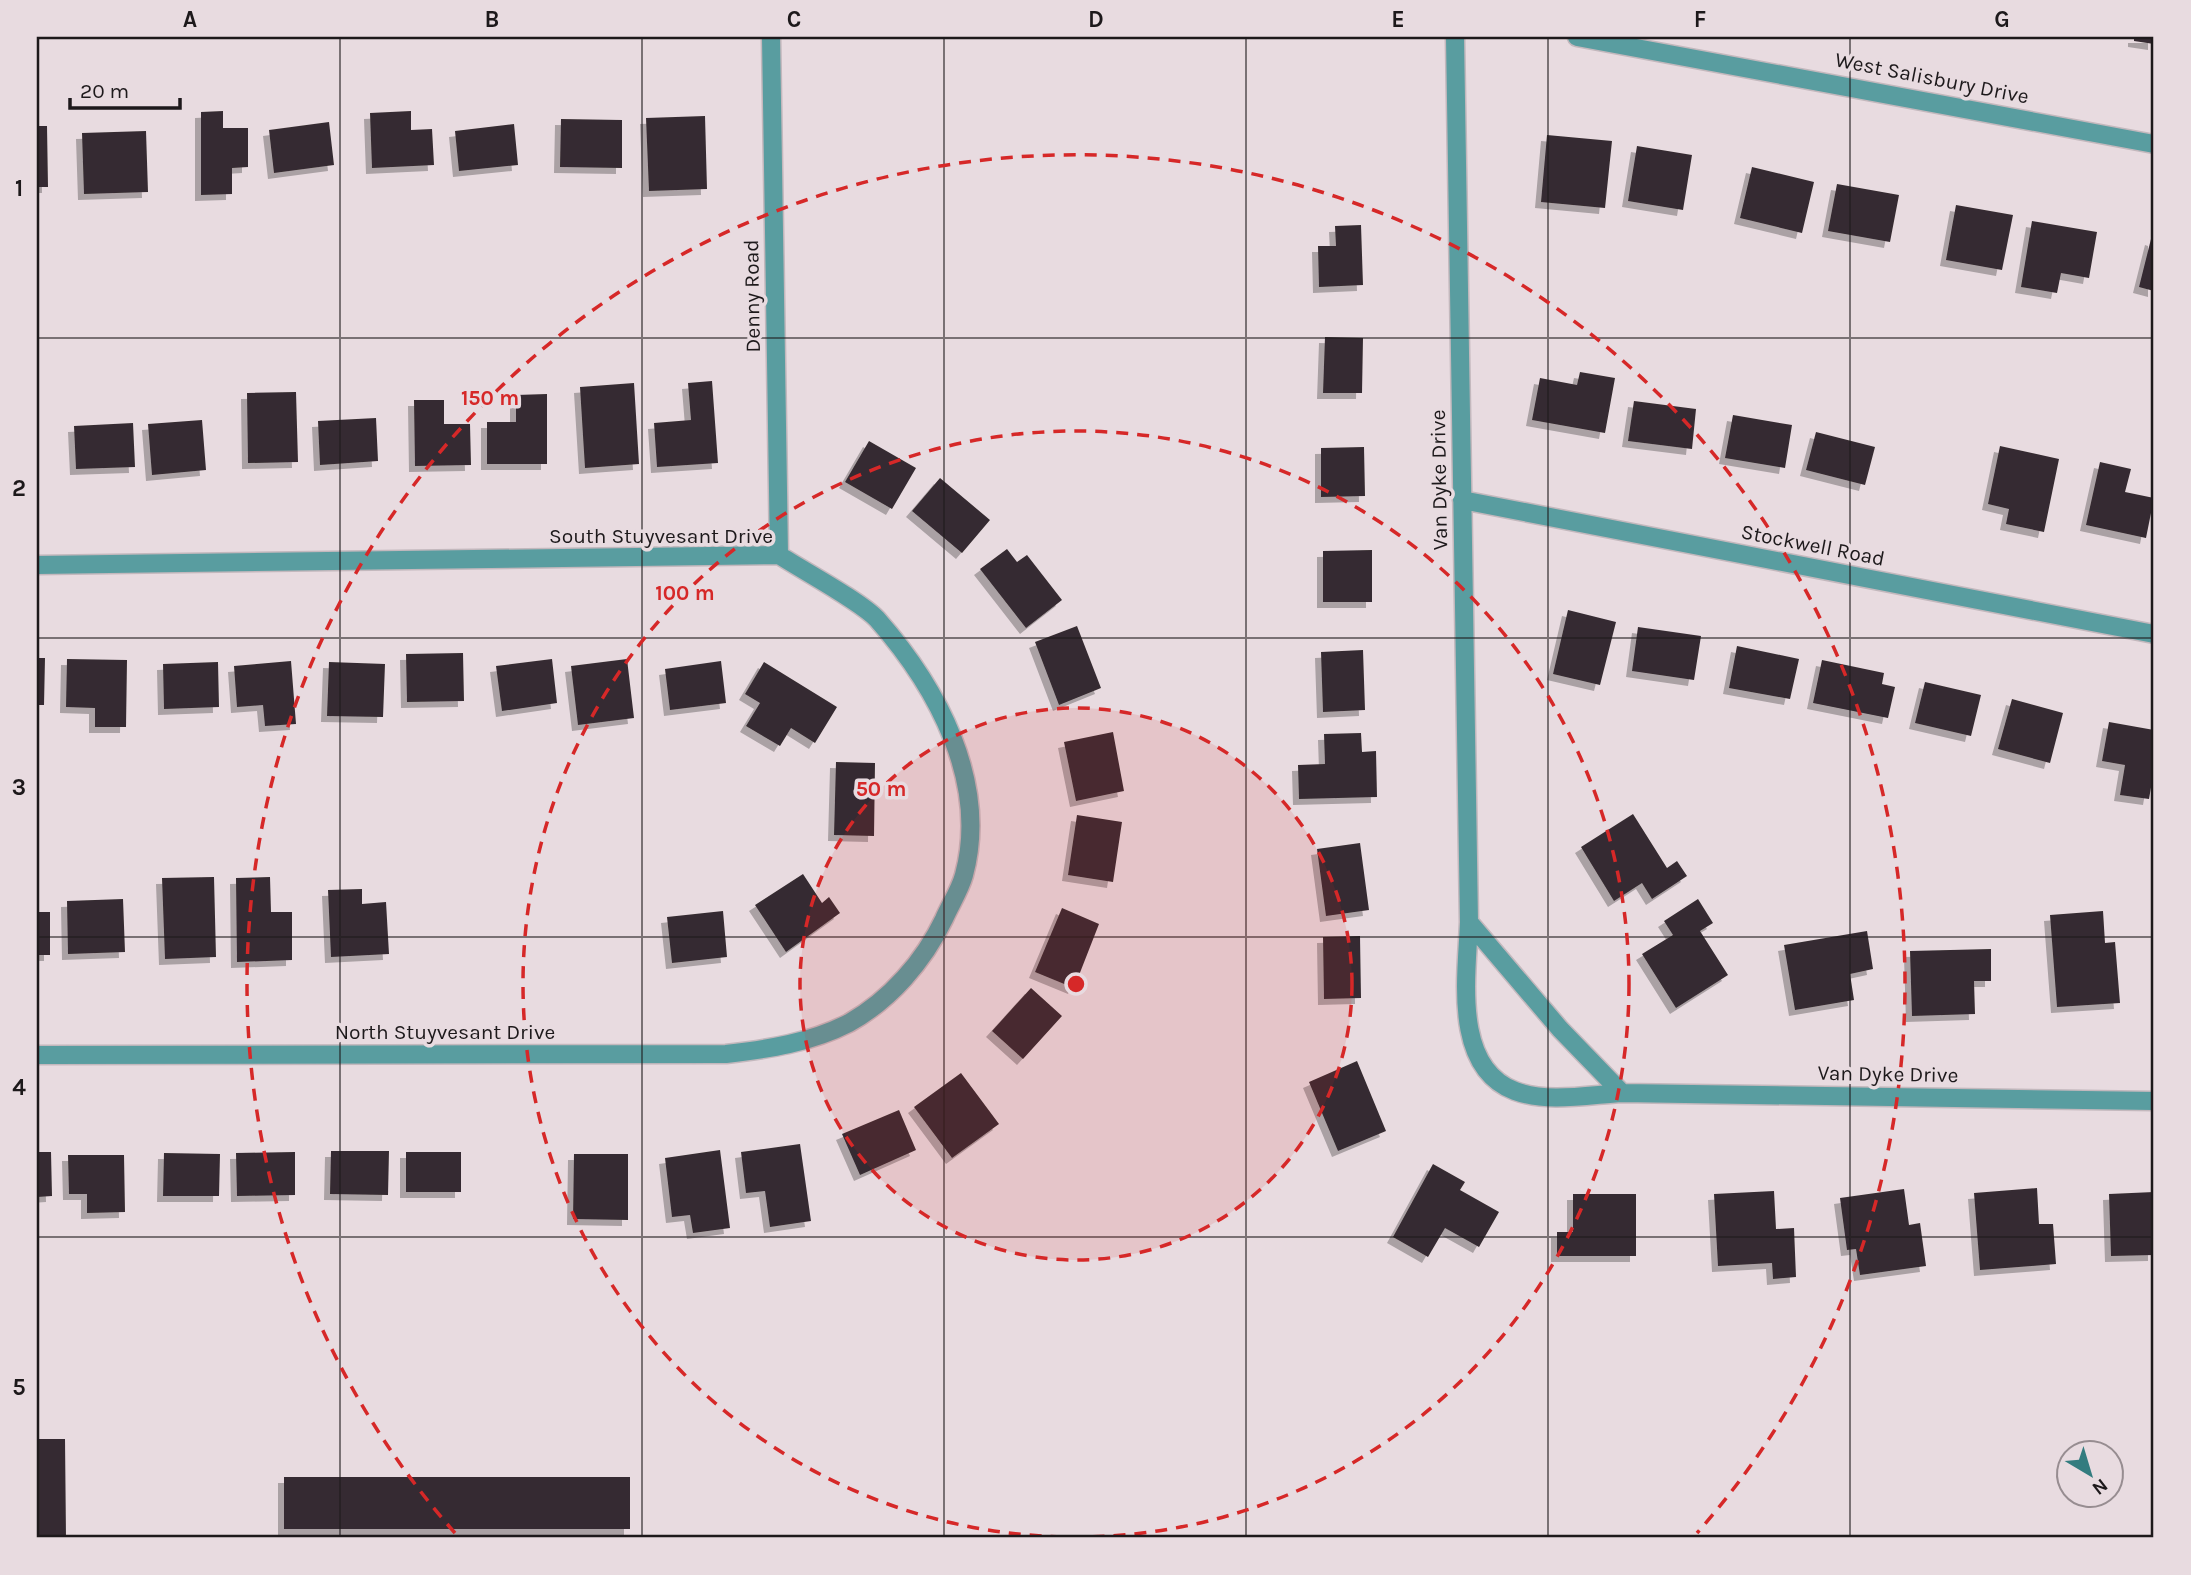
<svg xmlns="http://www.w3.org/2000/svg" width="2191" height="1575" viewBox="0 0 2191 1575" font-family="Karla,sans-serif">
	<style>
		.building { fill: #362c30; filter: url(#shadow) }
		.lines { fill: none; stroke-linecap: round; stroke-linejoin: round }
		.minor-casing { stroke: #c3b8bd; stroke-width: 21 }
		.minor { stroke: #599da0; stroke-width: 18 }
		.grid { fill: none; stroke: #1d191b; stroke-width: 2; stroke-opacity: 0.55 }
		.ring { fill: none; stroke: #d62828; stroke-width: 3.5; stroke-dasharray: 12 9 }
		.labels { text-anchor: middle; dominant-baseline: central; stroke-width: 7; stroke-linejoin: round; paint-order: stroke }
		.street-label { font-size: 21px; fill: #1d191b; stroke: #e8dbe0 }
		.centre { fill: #d62828; stroke: #e8dbe0; stroke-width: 3.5 }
		.ring-label { font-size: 21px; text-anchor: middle; font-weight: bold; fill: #d62828; stroke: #e8dbe0; stroke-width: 7; stroke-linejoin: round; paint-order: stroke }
		.neatline { fill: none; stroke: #1d191b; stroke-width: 2.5 }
		.grid-label { font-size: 23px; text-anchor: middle; font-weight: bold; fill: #1d191b }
	</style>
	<defs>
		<filter id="shadow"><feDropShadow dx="-6" dy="6" stdDeviation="0" flood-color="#0004"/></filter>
	</defs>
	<rect width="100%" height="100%" fill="#e8dbe0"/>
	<!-- building -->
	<path class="building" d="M 2134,37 L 2154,37 L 2154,44 L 2134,41 Z
		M 223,111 L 223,128 L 248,128 L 248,167 L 232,168 L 232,194 L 201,195 L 201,112 Z
		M 411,111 L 411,130 L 432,129 L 434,165 L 372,168 L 370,113 Z
		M 705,116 L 707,189 L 649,191 L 646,118 Z
		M 561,119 L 622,120 L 622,168 L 560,167 Z
		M 329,122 L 334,165 L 274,173 L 269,130 Z
		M 514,124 L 518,165 L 459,171 L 455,131 Z
		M 37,126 L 47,126 L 48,187 L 37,187 Z
		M 146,131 L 148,192 L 84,194 L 82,133 Z
		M 1547,135 L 1612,141 L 1605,208 L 1541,202 Z
		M 1637,146 L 1692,155 L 1683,210 L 1628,201 Z
		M 1752,167 L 1814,182 L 1802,233 L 1740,218 Z
		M 1837,184 L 1899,195 L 1890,242 L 1828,231 Z
		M 1956,205 L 2013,215 L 2002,270 L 1946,260 Z
		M 2032,221 L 2097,232 L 2089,278 L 2061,273 L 2057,293 L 2021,287 Z
		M 1361,225 L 1363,285 L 1319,287 L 1318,246 L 1336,246 L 1335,226 Z
		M 2151,239 L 2154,240 L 2154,291 L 2139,287 Z
		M 1325,337 L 1363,338 L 1362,393 L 1323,393 Z
		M 1580,372 L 1615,378 L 1605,433 L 1532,420 L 1540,378 L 1577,385 Z
		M 712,381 L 718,463 L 657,467 L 654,423 L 691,420 L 688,383 Z
		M 634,383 L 639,464 L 585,468 L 580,387 Z
		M 296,392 L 298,462 L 248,463 L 247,393 Z
		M 547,394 L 547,464 L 487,464 L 487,422 L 516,422 L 516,395 Z
		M 414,400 L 444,400 L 444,424 L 470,424 L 471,465 L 415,466 Z
		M 1634,401 L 1696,409 L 1692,449 L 1628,441 Z
		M 1733,415 L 1792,425 L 1785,468 L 1725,458 Z
		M 376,418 L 378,461 L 320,465 L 318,421 Z
		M 202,420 L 206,470 L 152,475 L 148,424 Z
		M 133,423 L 135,467 L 76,469 L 74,426 Z
		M 1816,432 L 1875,447 L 1865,485 L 1806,470 Z
		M 869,441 L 916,468 L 892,509 L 845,482 Z
		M 2000,446 L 2059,459 L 2044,532 L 2006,524 L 2009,509 L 1988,504 Z
		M 1364,447 L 1365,496 L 1321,497 L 1321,448 Z
		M 2100,462 L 2131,469 L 2125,492 L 2154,498 L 2146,538 L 2086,525 Z
		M 940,478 L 990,520 L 962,553 L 912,511 Z
		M 1007,549 L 1017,562 L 1027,555 L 1062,600 L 1026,628 L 980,569 Z
		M 1372,550 L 1372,602 L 1323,602 L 1323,551 Z
		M 1568,610 L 1616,622 L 1600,685 L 1553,674 Z
		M 1077,626 L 1101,688 L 1059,705 L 1035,642 Z
		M 1638,627 L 1701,636 L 1694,680 L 1632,671 Z
		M 1737,646 L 1799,659 L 1790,699 L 1729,688 Z
		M 1363,650 L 1365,710 L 1323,712 L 1321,652 Z
		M 463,653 L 464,701 L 407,702 L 406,654 Z
		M 37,658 L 45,658 L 44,705 L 37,705 Z
		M 67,659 L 127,660 L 126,727 L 95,727 L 95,708 L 66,707 Z
		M 552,659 L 557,703 L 502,711 L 496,666 Z
		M 627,659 L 634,718 L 578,725 L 571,666 Z
		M 1822,660 L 1884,673 L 1882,684 L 1895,687 L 1888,718 L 1813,703 Z
		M 291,661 L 296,724 L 265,726 L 263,705 L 237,707 L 234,666 Z
		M 721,661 L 726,703 L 670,710 L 665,669 Z
		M 218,662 L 219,707 L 164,709 L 163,664 Z
		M 329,662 L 385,664 L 383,717 L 327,716 Z
		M 764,662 L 837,707 L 815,743 L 791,728 L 780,746 L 746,726 L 760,703 L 745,694 Z
		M 1925,682 L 1981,695 L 1971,736 L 1915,723 Z
		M 2012,699 L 2063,713 L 2050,763 L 1998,749 Z
		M 2109,722 L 2154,730 L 2154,770 L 2149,799 L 2120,795 L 2125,765 L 2102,761 Z
		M 1113,732 L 1124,791 L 1076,801 L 1064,742 Z
		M 1361,733 L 1362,752 L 1376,751 L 1377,797 L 1299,799 L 1298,765 L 1325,764 L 1324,734 Z
		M 836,762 L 875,763 L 874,836 L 834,835 Z
		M 1633,814 L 1667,868 L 1677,861 L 1687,876 L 1652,899 L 1642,883 L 1614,901 L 1581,847 Z
		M 1077,815 L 1122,822 L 1113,882 L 1068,875 Z
		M 1360,843 L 1369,910 L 1326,916 L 1317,849 Z
		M 803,874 L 822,903 L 829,897 L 840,913 L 786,952 L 755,905 Z
		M 214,877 L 216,957 L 165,959 L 162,878 Z
		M 270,877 L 271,912 L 292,912 L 292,960 L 237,962 L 236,878 Z
		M 362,889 L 362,904 L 386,902 L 389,954 L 331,957 L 328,890 Z
		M 123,899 L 125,952 L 68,954 L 67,901 Z
		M 1698,899 L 1713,923 L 1700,931 L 1728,975 L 1676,1008 L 1642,954 L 1673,935 L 1664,921 Z
		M 1062,908 L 1099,924 L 1074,988 L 1035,972 Z
		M 723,911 L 727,957 L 672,963 L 667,917 Z
		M 2103,911 L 2105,943 L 2115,942 L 2120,1003 L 2057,1007 L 2050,915 Z
		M 37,912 L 50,912 L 50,955 L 37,955 Z
		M 1867,931 L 1873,969 L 1850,974 L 1854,1000 L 1795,1010 L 1784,945 Z
		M 1360,936 L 1361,998 L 1324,999 L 1323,937 Z
		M 1991,949 L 1991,981 L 1974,981 L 1975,1014 L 1912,1016 L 1910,951 Z
		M 1031,988 L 1062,1016 L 1023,1059 L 992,1031 Z
		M 1357,1061 L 1386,1131 L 1338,1151 L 1309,1082 Z
		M 961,1073 L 999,1124 L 952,1158 L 914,1107 Z
		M 899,1110 L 916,1150 L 860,1175 L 842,1134 Z
		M 800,1144 L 811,1221 L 770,1227 L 765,1191 L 746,1193 L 741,1152 Z
		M 720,1150 L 730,1228 L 693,1233 L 690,1215 L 672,1217 L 665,1158 Z
		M 331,1151 L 389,1151 L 388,1195 L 330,1194 Z
		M 37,1152 L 51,1152 L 52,1196 L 37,1197 Z
		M 295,1152 L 295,1195 L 237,1196 L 236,1153 Z
		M 406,1152 L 461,1152 L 461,1192 L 406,1192 Z
		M 164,1153 L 220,1154 L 219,1196 L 163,1196 Z
		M 574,1154 L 628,1154 L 628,1220 L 573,1219 Z
		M 68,1155 L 124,1155 L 125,1212 L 87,1213 L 87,1194 L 69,1194 Z
		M 1433,1164 L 1465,1182 L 1460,1190 L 1499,1212 L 1479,1247 L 1445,1228 L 1428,1257 L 1393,1237 Z
		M 2037,1188 L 2039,1224 L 2053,1224 L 2056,1264 L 1980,1270 L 1974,1193 Z
		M 1904,1189 L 1909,1225 L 1920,1223 L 1926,1266 L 1860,1275 L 1856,1249 L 1847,1250 L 1840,1198 Z
		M 1774,1191 L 1776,1229 L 1794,1228 L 1796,1277 L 1773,1279 L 1772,1263 L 1718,1266 L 1714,1194 Z
		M 2154,1192 L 2154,1255 L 2111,1256 L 2109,1194 Z
		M 1573,1194 L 1636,1194 L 1636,1256 L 1557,1256 L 1557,1232 L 1573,1232 Z
		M 37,1439 L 65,1439 L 66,1538 L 37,1538 Z
		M 284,1477 L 630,1477 L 630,1529 L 284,1529 Z"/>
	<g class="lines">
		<!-- minor casing -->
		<g class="minor-casing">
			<path id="minor" d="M 771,37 L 779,555
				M 1455,37 L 1469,922 C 1467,975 1452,1067 1515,1091 C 1547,1103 1588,1095 1622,1093 L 2154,1101
				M 1577,37 L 2154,144
				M 1462,500 L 2154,634
				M 37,565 L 779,555 C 802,570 860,601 877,619 C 937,687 989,782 964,875 C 960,890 950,905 944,919 C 924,961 890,1000 849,1023 C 810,1043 768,1049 726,1054 L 37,1055
				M 1469,922 L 1560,1029 L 1622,1093"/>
		</g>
		<!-- minor -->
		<use href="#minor" class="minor"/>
	</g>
	<!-- grid -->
	<path class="grid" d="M 340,37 L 340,1538M 642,37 L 642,1538M 944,37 L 944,1538M 1246,37 L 1246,1538M 1548,37 L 1548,1538M 1850,37 L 1850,1538M 37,338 L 2154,338M 37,638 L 2154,638M 37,937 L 2154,937M 37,1237 L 2154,1237"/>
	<!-- distance rings -->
	<circle cx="1076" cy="984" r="276" fill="#d62828" fill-opacity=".12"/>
	<g class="ring">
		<circle cx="1076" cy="984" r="276"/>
		<circle cx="1076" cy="984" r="553"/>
		<path d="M455 1533A829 829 0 1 1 1697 1533"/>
	</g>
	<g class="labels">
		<!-- street labels -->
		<g class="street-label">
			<text transform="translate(1932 78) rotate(11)">West Salisbury Drive</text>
			<text transform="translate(752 296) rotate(-91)">Denny Road</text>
			<text transform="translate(1439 480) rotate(-91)">Van Dyke Drive</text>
			<text x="661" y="536">South Stuyvesant Drive</text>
			<text transform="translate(1813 545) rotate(11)">Stockwell Road</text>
			<text x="445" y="1032">North Stuyvesant Drive</text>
			<text transform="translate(1888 1074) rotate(1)">Van Dyke Drive</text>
		</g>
	</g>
	<circle cx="1076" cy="984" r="10" class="centre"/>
	<g class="ring-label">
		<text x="490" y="405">150 m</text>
		<text x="685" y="600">100 m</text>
		<text x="881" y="796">50 m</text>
	</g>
	<!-- border -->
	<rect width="2191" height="1575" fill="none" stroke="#e8dbe0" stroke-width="77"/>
	<!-- north arrow -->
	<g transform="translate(2090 1474) rotate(142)"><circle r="33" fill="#e8dbe0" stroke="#978d91" stroke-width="2"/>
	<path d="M0-5L12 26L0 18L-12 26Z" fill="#337c7f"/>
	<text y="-10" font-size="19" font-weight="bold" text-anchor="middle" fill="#1d191b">N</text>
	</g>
	<!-- scale -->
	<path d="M70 98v10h110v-10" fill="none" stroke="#1d191b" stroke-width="3.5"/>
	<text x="80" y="98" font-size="21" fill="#1d191b" stroke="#e8dbe0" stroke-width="5" paint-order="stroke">20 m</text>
	<rect x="38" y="38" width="2114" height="1498" class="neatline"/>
	<g class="grid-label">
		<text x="190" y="27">A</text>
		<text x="492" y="27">B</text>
		<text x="794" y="27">C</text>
		<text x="1096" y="27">D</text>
		<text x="1398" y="27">E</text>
		<text x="1700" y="27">F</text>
		<text x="2002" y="27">G</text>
		<text x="19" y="196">1</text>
		<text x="19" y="496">2</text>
		<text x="19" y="795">3</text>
		<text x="19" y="1095">4</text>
		<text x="19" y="1395">5</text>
	</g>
</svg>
